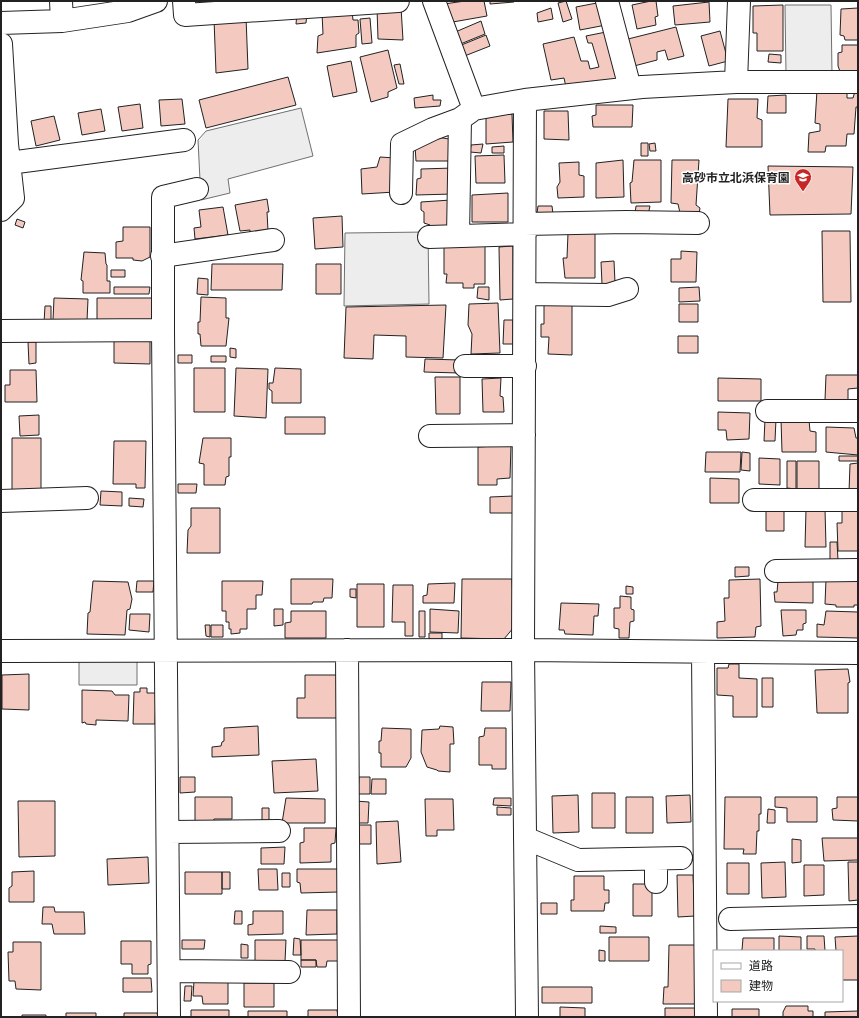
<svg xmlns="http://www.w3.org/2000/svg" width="859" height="1018" viewBox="0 0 859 1018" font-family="Commissioner,'Noto Sans JP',sans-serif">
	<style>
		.parking { fill: #ededed; stroke: #6f6f6f }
		.building { fill: #f3c9c0; stroke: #222 }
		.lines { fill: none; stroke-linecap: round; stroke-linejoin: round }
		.minor-casing { stroke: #222; stroke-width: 24 }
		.minor { stroke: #fff; stroke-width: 22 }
		.labels { text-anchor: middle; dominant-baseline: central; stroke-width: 3; stroke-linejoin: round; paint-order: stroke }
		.poi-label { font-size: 12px; font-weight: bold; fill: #222; stroke: #fff; text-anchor: end }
	</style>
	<rect width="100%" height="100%" fill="#fff"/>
	<!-- parking -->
	<path class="parking" d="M 785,5 L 831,5 L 832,74 L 786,74 Z
		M 301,108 L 313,156 L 228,179 L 230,193 L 201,200 L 198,140 L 206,131 Z
		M 428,232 L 429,304 L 344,306 L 345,233 Z
		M 137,657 L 137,685 L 79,685 L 79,659 Z"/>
	<!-- building -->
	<path class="building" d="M 465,1 L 484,1 L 487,16 L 447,23 L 444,4 Z
		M 490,1 L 513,1 L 514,2 L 490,4 Z
		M 566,1 L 572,19 L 563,22 L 558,3 Z
		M 651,1 L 656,1 L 658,16 L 655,17 L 656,25 L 637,29 L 632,5 Z
		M 602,2 L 606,25 L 580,30 L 576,7 Z
		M 709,2 L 710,22 L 675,25 L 673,6 Z
		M 783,5 L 783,51 L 757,51 L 757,33 L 753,33 L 753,6 Z
		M 401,7 L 403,40 L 378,39 L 377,8 Z
		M 551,8 L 553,19 L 538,22 L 537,13 Z
		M 858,8 L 858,40 L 845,40 L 844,36 L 840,35 L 841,9 Z
		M 352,11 L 353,20 L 358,20 L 359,33 L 356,35 L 356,47 L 317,53 L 318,36 L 323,34 L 322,13 Z
		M 297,13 L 307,13 L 306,23 L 296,24 Z
		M 246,17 L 248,69 L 216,73 L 214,19 Z
		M 370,18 L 372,43 L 362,44 L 360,19 Z
		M 481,21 L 485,34 L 458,45 L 453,33 Z
		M 676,27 L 684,56 L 668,60 L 665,50 L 657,52 L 657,60 L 634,66 L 628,39 Z
		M 611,31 L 624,80 L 566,87 L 564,78 L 551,80 L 543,44 L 574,37 L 581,61 L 588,61 L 590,69 L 599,67 L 592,43 L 588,43 L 586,36 Z
		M 720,31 L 728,61 L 709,66 L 701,36 Z
		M 486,35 L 490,46 L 462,57 L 459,46 Z
		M 842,45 L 858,45 L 858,72 L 841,74 L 838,66 L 838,53 L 842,52 Z
		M 388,50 L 397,88 L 388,92 L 388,97 L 371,102 L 360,57 Z
		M 769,54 L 781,55 L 781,63 L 768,62 Z
		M 351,61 L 357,92 L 333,97 L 327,66 Z
		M 400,64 L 404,84 L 399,84 L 394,65 Z
		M 288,77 L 296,105 L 206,128 L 199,100 Z
		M 817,90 L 847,91 L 847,98 L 853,98 L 855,91 L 858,91 L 858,107 L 856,107 L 854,134 L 847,134 L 846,146 L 826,146 L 825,152 L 808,152 L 809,133 L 820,131 L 820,124 L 815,123 Z
		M 433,95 L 433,100 L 441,100 L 440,106 L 415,108 L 414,98 Z
		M 786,95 L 786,113 L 767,113 L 768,96 Z
		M 182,99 L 185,124 L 161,126 L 159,100 Z
		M 728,99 L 758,99 L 757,118 L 762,120 L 762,147 L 726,147 Z
		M 140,104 L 143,128 L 122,131 L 118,107 Z
		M 596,105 L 633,105 L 632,127 L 593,127 L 592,116 L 596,115 Z
		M 101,109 L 105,131 L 82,135 L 78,113 Z
		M 544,111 L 568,111 L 569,140 L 544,139 Z
		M 512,114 L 513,142 L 486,144 L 486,116 Z
		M 54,116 L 60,140 L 36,146 L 31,121 Z
		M 436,137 L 456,140 L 455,161 L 416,161 L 415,146 L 425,145 L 426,140 Z
		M 641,143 L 648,143 L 648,156 L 641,156 Z
		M 655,143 L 656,151 L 650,151 L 649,144 Z
		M 483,144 L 481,153 L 470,152 L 471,145 Z
		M 504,146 L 504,153 L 492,153 L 492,147 Z
		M 504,155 L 505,183 L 476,183 L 475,156 Z
		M 380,157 L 395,158 L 395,192 L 362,194 L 361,169 L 377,167 Z
		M 623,160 L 624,197 L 596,198 L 596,163 Z
		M 634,160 L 661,160 L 661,202 L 631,203 L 630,183 L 632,182 Z
		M 672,160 L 699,160 L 696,205 L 700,208 L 699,214 L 680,213 L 678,204 L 671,203 Z
		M 579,162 L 579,175 L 584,176 L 584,197 L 558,198 L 557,187 L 560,182 L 559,163 Z
		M 768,166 L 853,167 L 851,214 L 770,215 Z
		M 453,168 L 453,194 L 416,195 L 417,179 L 421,178 L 421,169 Z
		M 508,193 L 508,222 L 472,222 L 472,195 Z
		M 267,199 L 269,212 L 267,212 L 268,231 L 254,234 L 250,232 L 250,230 L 240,231 L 235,205 Z
		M 451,200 L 451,227 L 430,227 L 430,225 L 424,223 L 424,212 L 421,210 L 421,202 Z
		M 538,206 L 552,206 L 553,214 L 537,213 Z
		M 636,206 L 650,206 L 648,215 L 635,214 Z
		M 223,207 L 228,235 L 195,239 L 194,228 L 201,227 L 199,210 Z
		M 342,216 L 343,247 L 315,249 L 313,218 Z
		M 17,219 L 25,222 L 23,228 L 15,225 Z
		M 123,227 L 150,227 L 150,257 L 142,261 L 133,260 L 133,258 L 116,258 L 116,242 L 123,241 Z
		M 595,231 L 595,278 L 565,278 L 563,258 L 567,258 L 568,233 Z
		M 822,231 L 850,231 L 851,302 L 823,302 Z
		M 485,245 L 485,284 L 474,284 L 474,288 L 463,288 L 463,283 L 446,283 L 447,274 L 444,274 L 444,246 Z
		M 512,246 L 513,247 L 513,299 L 500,300 L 499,247 Z
		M 681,251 L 697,252 L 696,282 L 671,282 L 671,259 L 681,259 Z
		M 84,252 L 105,253 L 106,264 L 107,265 L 107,281 L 110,281 L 110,293 L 83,293 L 83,281 L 81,280 Z
		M 614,261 L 615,283 L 602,284 L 601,262 Z
		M 212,264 L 283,264 L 282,290 L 211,290 Z
		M 316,264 L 341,264 L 341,294 L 316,294 Z
		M 111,270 L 125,270 L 125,277 L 111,277 Z
		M 198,278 L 208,279 L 208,295 L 197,294 Z
		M 114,287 L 150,287 L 149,294 L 114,294 Z
		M 478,287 L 489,287 L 489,300 L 477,298 Z
		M 699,287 L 700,301 L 679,302 L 679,288 Z
		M 201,297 L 226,298 L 226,318 L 229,318 L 226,346 L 201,346 L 200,334 L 198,334 L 198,322 L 200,322 Z
		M 54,298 L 88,299 L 87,321 L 53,320 Z
		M 97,298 L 153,298 L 153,323 L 97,323 Z
		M 498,303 L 500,353 L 471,354 L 472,334 L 468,325 L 469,304 Z
		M 544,303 L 572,303 L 572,355 L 548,354 L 549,337 L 541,337 L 541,324 L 544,324 Z
		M 679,304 L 698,304 L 698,322 L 679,322 Z
		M 446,305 L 443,358 L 406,357 L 406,336 L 374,335 L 373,359 L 344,358 L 346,307 Z
		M 45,306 L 51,306 L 51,323 L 44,323 Z
		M 504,320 L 513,320 L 513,344 L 503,344 Z
		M 678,336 L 698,336 L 698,353 L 678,353 Z
		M 114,338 L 150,339 L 150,364 L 114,363 Z
		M 28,342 L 36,342 L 36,363 L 29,364 Z
		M 230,348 L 236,349 L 236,358 L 230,357 Z
		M 178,355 L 192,355 L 192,363 L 178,363 Z
		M 211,356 L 226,356 L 226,362 L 211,362 Z
		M 425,359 L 460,360 L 459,373 L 424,372 Z
		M 194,368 L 225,368 L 225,412 L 194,412 Z
		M 236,368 L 268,369 L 266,418 L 234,416 Z
		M 275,368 L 301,369 L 301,403 L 272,403 L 272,391 L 269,389 L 269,383 L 273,383 Z
		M 10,370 L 36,370 L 37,402 L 5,402 L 5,385 L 10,385 Z
		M 826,375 L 858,375 L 858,388 L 848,389 L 848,400 L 825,400 Z
		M 435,377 L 460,377 L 460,414 L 436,414 Z
		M 501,378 L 500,396 L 503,397 L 504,412 L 483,412 L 482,379 Z
		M 718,378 L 761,379 L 761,401 L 718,401 Z
		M 718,412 L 750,413 L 749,439 L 727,440 L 726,430 L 718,430 Z
		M 39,415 L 39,435 L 20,436 L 19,416 Z
		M 285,417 L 325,417 L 325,434 L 285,434 Z
		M 765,419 L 776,419 L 775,441 L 764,441 Z
		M 781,419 L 809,420 L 810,431 L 816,432 L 816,452 L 782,452 Z
		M 826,427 L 854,428 L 856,438 L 858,438 L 858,455 L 826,452 Z
		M 12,438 L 41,438 L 41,492 L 12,492 Z
		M 203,438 L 231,438 L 231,457 L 229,457 L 229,476 L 226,477 L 225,485 L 204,485 L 204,464 L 199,463 Z
		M 114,441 L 146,441 L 145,488 L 136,488 L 136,484 L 113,484 Z
		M 511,445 L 510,478 L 497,479 L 497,485 L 478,485 L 478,447 Z
		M 706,452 L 741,452 L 740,472 L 705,472 Z
		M 742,452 L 750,453 L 750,471 L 741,470 Z
		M 839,456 L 858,456 L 858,461 L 839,461 Z
		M 759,458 L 780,459 L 780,485 L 759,484 Z
		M 787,461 L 796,461 L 796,489 L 787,488 Z
		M 797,461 L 819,461 L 819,490 L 797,491 Z
		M 858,463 L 858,491 L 849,492 L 850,464 Z
		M 710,478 L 739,479 L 739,503 L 710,503 Z
		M 178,484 L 197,484 L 196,493 L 178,493 Z
		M 101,491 L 122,492 L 122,506 L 100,505 Z
		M 514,496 L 513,513 L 490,513 L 490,497 Z
		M 129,498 L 144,499 L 143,507 L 129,506 Z
		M 191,508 L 220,508 L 220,553 L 187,553 L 188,530 L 191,526 Z
		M 766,509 L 784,509 L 784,531 L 766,531 Z
		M 806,509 L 825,509 L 826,547 L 805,547 Z
		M 842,509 L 858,509 L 858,551 L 838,551 L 837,523 L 842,523 Z
		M 830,542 L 837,542 L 838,560 L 830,560 Z
		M 735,567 L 749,567 L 749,576 L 735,577 Z
		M 291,579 L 333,579 L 332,598 L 324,598 L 323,602 L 313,602 L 312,604 L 291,604 Z
		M 462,579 L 512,579 L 514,627 L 504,639 L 461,638 Z
		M 760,579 L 761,626 L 756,627 L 755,637 L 717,638 L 717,622 L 725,621 L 724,598 L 729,598 L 729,580 Z
		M 826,579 L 858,580 L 858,605 L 854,605 L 854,607 L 836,607 L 836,605 L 825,604 Z
		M 93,581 L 128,582 L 132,599 L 130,609 L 127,610 L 125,635 L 87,634 L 88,613 L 90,612 Z
		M 137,581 L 154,581 L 153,592 L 136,592 Z
		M 222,581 L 263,581 L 262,595 L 256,595 L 256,609 L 247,609 L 247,629 L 240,629 L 240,633 L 231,634 L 231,629 L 229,629 L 229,622 L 226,622 L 226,611 L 222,611 Z
		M 778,581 L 813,581 L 813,603 L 775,602 L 774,592 L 777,592 Z
		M 455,583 L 454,603 L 423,603 L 423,596 L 427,595 L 428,584 Z
		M 357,584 L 384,584 L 384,627 L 357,627 Z
		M 393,585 L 413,585 L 413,636 L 405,636 L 405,622 L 392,622 Z
		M 626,586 L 633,587 L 633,594 L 626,594 Z
		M 350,589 L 356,589 L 356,598 L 350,597 Z
		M 620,596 L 631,597 L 631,609 L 634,610 L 634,621 L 630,622 L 629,638 L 619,638 L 619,629 L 614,628 L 614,608 L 620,608 Z
		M 561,603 L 599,604 L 598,616 L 594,616 L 593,635 L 565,634 L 564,630 L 559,630 Z
		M 274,609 L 283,609 L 283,625 L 274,626 Z
		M 430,609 L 459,611 L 458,633 L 430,632 Z
		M 781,610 L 806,610 L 806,623 L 803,624 L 803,630 L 797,630 L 796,635 L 783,636 Z
		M 291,611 L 326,611 L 326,638 L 285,638 L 285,623 L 291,622 Z
		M 419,611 L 425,611 L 425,637 L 419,637 Z
		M 826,611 L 858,612 L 858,638 L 817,637 L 817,624 L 824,625 Z
		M 130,614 L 150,614 L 149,632 L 129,630 Z
		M 205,625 L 210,625 L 210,637 L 206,636 Z
		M 211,625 L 223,625 L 223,637 L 211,637 Z
		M 429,633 L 442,633 L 442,639 L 429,639 Z
		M 729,664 L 739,664 L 739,678 L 757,679 L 757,717 L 733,717 L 733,696 L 717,695 L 717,668 L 728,668 Z
		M 848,669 L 850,682 L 848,683 L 848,713 L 817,713 L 815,670 Z
		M 29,674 L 29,710 L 2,709 L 2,675 Z
		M 305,675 L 337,675 L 337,718 L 297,718 L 297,698 L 305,698 Z
		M 762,678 L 773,678 L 773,707 L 762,707 Z
		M 482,682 L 511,682 L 510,711 L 481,711 Z
		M 140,688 L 147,688 L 147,693 L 156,693 L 155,724 L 133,724 L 134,692 L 140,692 Z
		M 82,690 L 112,691 L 115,695 L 129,695 L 128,721 L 96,720 L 96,725 L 86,724 L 85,722 L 82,723 Z
		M 258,726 L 259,755 L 212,757 L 212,747 L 221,746 L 222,742 L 224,741 L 224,728 Z
		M 440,726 L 453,727 L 454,744 L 450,744 L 450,772 L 438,771 L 437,770 L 427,767 L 421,752 L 422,730 L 439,729 Z
		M 382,728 L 411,729 L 411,758 L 406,767 L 381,767 L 381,753 L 379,753 L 379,741 L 381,741 Z
		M 485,728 L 506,728 L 506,769 L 492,769 L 492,765 L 479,765 L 479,737 L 484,736 Z
		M 316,759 L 318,791 L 274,793 L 272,761 Z
		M 180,777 L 195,777 L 195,792 L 180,793 Z
		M 359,777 L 370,777 L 370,794 L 358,794 Z
		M 372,779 L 386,779 L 386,794 L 371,794 Z
		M 592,793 L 615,793 L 615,828 L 592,828 Z
		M 578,795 L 579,832 L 553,833 L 552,796 Z
		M 690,795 L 691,822 L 667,823 L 666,796 Z
		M 195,797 L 232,797 L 232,819 L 214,819 L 213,822 L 195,821 Z
		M 626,797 L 653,797 L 653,833 L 626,833 Z
		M 725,797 L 761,797 L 761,814 L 759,814 L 759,831 L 757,831 L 756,854 L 743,854 L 744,849 L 724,849 Z
		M 775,797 L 817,797 L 817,822 L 787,822 L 787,808 L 775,807 Z
		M 837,797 L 858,797 L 858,821 L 833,820 L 832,809 L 837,808 Z
		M 286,798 L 325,799 L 325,823 L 282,823 Z
		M 494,798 L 511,798 L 511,806 L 493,805 Z
		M 425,799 L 453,799 L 454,830 L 437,830 L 437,836 L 426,836 Z
		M 18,801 L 55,801 L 55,856 L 19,857 Z
		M 355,801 L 369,802 L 368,823 L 354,823 Z
		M 497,807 L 511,808 L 511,815 L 497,815 Z
		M 262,808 L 269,808 L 269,824 L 262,823 Z
		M 768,809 L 775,810 L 775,823 L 767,823 Z
		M 398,821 L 401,862 L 377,864 L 376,822 Z
		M 357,825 L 371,825 L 371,844 L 357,844 Z
		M 304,828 L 336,828 L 335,843 L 331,844 L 331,862 L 300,863 L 300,843 L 304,842 Z
		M 822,838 L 858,838 L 858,860 L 824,861 Z
		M 792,839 L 801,840 L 801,862 L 792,863 Z
		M 285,847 L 284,864 L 261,864 L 261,848 Z
		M 148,857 L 149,883 L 108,885 L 107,859 Z
		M 785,862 L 786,897 L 762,898 L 761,863 Z
		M 848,862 L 858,862 L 858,900 L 849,901 Z
		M 727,863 L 749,863 L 749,894 L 727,894 Z
		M 804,865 L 824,865 L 824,895 L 804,896 Z
		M 258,869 L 277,869 L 278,890 L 259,890 Z
		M 297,869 L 338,869 L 338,892 L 301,893 L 300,883 L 297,882 Z
		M 34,871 L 34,902 L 9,902 L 9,888 L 12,886 L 12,872 Z
		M 185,872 L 222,872 L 222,894 L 185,894 Z
		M 222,872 L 230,872 L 230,889 L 222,889 Z
		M 282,873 L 290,873 L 290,887 L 282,887 Z
		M 677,875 L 693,875 L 695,916 L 678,917 Z
		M 574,876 L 604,876 L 604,890 L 609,890 L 609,903 L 605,903 L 604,911 L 571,911 L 571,900 L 574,900 Z
		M 633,884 L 652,884 L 652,916 L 633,916 Z
		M 541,903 L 557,903 L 557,914 L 541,914 Z
		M 43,907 L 54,907 L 55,912 L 84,912 L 85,934 L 54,934 L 52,924 L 42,924 Z
		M 307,910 L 337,910 L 337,934 L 306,935 Z
		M 235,911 L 242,911 L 242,924 L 234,924 Z
		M 253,911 L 283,911 L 283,934 L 248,935 L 248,925 L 253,924 Z
		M 600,926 L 616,927 L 616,933 L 600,933 Z
		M 779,936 L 801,937 L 801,951 L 779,951 Z
		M 807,936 L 824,936 L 825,951 L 815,951 L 815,949 L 807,949 Z
		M 858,936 L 858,980 L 842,980 L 842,951 L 836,951 L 835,937 Z
		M 609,937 L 649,937 L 649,961 L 609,961 Z
		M 294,938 L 300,939 L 301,955 L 293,955 Z
		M 743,938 L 774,938 L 774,951 L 738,951 L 742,950 Z
		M 182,940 L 205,940 L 204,949 L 182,949 Z
		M 255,940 L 286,940 L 285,962 L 255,962 Z
		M 301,940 L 339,940 L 339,961 L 327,961 L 326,967 L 317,967 L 316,960 L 301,960 Z
		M 121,941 L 151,941 L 151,964 L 148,965 L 148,974 L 132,974 L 132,964 L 121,964 Z
		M 13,942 L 41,942 L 41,990 L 16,989 L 15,981 L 9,981 L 8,952 L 13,952 Z
		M 241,944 L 248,945 L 248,958 L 241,958 Z
		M 669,945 L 701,945 L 701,1004 L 663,1004 L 664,987 L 668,987 Z
		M 599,950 L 605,951 L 605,961 L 599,961 Z
		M 301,960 L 316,960 L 316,967 L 301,967 Z
		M 123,978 L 151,978 L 152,992 L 123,992 Z
		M 194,981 L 228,981 L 228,1004 L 203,1004 L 202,996 L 193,996 Z
		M 244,983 L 274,983 L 274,1007 L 244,1007 Z
		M 185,986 L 192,986 L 191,1001 L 184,1001 Z
		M 542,987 L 592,987 L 592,1003 L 542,1003 Z
		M 786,1006 L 808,1006 L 808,1011 L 813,1011 L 813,1017 L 783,1017 L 783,1012 Z
		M 560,1007 L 585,1008 L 585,1017 L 560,1017 Z
		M 665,1008 L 700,1008 L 700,1017 L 665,1017 Z
		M 732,1009 L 759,1009 L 759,1017 L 732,1017 Z
		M 191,1010 L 229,1010 L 229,1017 L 191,1017 Z
		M 308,1010 L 337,1010 L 338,1017 L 308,1017 Z
		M 248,1011 L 287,1011 L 287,1017 L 248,1017 Z
		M 858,1011 L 858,1017 L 825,1017 L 825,1012 Z
		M 66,1013 L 96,1013 L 96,1017 L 66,1017 Z
		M 124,1013 L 157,1013 L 158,1017 L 124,1017 Z
		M 22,1015 L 46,1015 L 46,1017 L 22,1017 Z"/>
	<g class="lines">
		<!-- minor casing -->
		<g class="minor-casing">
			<path id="minor" d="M 61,1 L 62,21
				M 184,1 L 185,15 L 398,1
				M 434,1 L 474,109 L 525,100 L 642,87 L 736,82 L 858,82
				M 607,1 L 630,88
				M 1,23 L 62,21 L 128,11 L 156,1
				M 1,44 L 7,144 L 13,198 L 1,210
				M 736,82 L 739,1
				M 525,100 L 523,650 L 527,1017
				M 9,163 L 184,140
				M 401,193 L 402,144 L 433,129 L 460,119 L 474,109
				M 525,224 L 626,222 L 698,223
				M 458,236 L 460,119
				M 429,237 L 525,234
				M 162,256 L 273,240
				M 525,294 L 608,295 L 627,289
				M 1,331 L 163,330
				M 465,366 L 525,366
				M 767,411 L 858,411
				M 430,436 L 524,435
				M 754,500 L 858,500
				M 1,501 L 87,498
				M 776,571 L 858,570
				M 347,650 L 349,1017
				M 1,651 L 523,650 L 858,653
				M 703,652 L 706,1017
				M 168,832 L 279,831
				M 525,838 L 578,860 L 681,858
				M 656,859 L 656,882
				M 730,919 L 858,916
				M 169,971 L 289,972
				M 169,1017 L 163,330 L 163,197 L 197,189"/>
		</g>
		<!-- minor -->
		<use href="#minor" class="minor"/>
	</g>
	<!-- icons -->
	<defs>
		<g id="school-pin" transform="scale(0.9)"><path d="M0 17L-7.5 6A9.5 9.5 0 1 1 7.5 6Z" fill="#c62828" stroke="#fff"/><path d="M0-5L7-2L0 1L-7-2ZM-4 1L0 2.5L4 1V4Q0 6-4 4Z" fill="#fff"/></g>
	</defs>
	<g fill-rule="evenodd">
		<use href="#school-pin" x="803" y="177"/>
	</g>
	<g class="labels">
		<!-- poi labels -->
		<g class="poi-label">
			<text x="790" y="177">高砂市立北浜保育園</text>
		</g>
	</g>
	<!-- border -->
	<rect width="859" height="1018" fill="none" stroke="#222222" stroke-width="4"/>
	<!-- legend -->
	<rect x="713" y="950" width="130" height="52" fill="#ffffff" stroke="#a7a7a7"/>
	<rect x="721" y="963" width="20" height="6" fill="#ffffff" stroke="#a7a7a7"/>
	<text x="749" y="970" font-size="12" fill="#222222">道路</text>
	<rect x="721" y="980" width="20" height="12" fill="#f3c9c0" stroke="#a7a7a7"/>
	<text x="749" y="990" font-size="12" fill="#222222">建物</text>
</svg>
